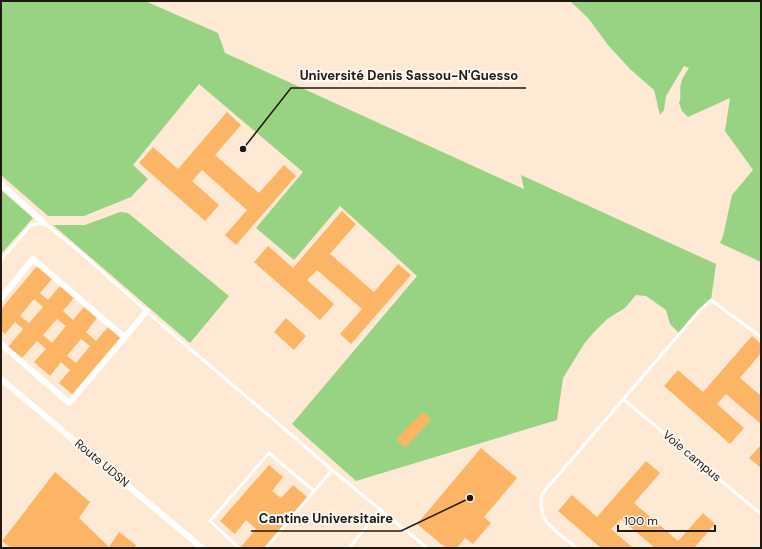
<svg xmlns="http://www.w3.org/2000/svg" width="762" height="549" viewBox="0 0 762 549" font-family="'DM Sans',sans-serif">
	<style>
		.green { fill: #98d283 }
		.building { fill: #fcb564; fill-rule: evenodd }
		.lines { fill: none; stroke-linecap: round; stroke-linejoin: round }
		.service { stroke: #fff; stroke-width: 3 }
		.minor { stroke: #fff; stroke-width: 6 }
		.labels { text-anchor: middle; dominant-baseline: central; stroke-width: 4; stroke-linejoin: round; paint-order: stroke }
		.street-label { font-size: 12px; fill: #211a12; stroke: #fdf9f5 }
		.leader { fill: none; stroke: #211a12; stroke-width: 1.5 }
		.callout-dot { fill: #211a12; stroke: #fdf9f5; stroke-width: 1.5 }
		.callout-label { font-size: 13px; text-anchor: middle; font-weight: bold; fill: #211a12; stroke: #fdf9f5; stroke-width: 4; stroke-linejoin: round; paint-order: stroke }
	</style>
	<rect width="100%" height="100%" fill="#fee9d4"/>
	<!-- green -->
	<path class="green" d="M 1,1 L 145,1 L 218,33 L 225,53 L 524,189 L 521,175 L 716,264 L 711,300 L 679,333 L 670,324 L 666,310 L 646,296 L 636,295 L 625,308 L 607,319 L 594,332 L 584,344 L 563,378 L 557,420 L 356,481 L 292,424 L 417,276 L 340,206 L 294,260 L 256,228 L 303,172 L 199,84 L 133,165 L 148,179 L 131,197 L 84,216 L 48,216 L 1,175 Z
		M 570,1 L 761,1 L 761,262 L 720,243 L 723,236 L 732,195 L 753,170 L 725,131 L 730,98 L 688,117 L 682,111 L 679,103 C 682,97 679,90 681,83 C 682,78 686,73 689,68 L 684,66 L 666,96 L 664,110 L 660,115 L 654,90 L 630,69 L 608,45 L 588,18 Z
		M 1,190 L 33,218 L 1,254 Z
		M 120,212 L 128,213 L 229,296 L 190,343 L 53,225 L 85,225 Z"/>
	<!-- building -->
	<path class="building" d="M 227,112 L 241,125 L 215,155 L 259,193 L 284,165 L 296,176 L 236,245 L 225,235 L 247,210 L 202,170 L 192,181 L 219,205 L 205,221 L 139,163 L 153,147 L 178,169 Z
		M 342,211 L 356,224 L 330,254 L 374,292 L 398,264 L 411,275 L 351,344 L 340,334 L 362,309 L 317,270 L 307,280 L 334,304 L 320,320 L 254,262 L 268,246 L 293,268 Z
		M 37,266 L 52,279 L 40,293 L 48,300 L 60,286 L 74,298 L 63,311 L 73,320 L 84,307 L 97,318 L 86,332 L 96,341 L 108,327 L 121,338 L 73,395 L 59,383 L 70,370 L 61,362 L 50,376 L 34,362 L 46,349 L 37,341 L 22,358 L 8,347 L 23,329 L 15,322 L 5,334 L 1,331 L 1,309 ZM 34,299 L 43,307 L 29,323 L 20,316 ZM 57,319 L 66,326 L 52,343 L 43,335 ZM 81,339 L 90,346 L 76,363 L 67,356 Z
		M 286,318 L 306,336 L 294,350 L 274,332 Z
		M 752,336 L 761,344 L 761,353 L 740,378 L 761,396 L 761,424 L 726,394 L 717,404 L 744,428 L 730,444 L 664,386 L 678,370 L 703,392 Z
		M 423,412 L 431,420 L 405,448 L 396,439 Z
		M 761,445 L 761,468 L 749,458 Z
		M 481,448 L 517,478 L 484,517 L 491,523 L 473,544 L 465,538 L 457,548 L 446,548 L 417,524 Z
		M 646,461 L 660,473 L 634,503 L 678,541 L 703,513 L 715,524 L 694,548 L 655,548 L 621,519 L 611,529 L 633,548 L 601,548 L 558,511 L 572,495 L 597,517 Z
		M 269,465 L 283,477 L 272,491 L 281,498 L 293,485 L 307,497 L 264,548 L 242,548 L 241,547 L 256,529 L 246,520 L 235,534 L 220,521 Z
		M 55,472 L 90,502 L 79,518 L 109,547 L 119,532 L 136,545 L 134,548 L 11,548 L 2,541 Z"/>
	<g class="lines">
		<!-- service -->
		<path class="service" d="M 1,260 L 31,225 L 44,223 L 80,252 L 162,325 L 280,425 L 332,470 L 427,548
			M 622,398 L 761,514
			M 239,548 L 210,521 L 269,453 L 314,491
			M 266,548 L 332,470
			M 349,548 L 381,509
			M 577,548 C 558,532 536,523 542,494 L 699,311 L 711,300 L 761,337"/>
		<!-- minor -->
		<path class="minor" d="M 1,184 L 44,223
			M 1,298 L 33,259 L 124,337
			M 1,344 L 69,403 L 147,311
			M 1,379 L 202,548"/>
	</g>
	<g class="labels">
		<!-- street labels -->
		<g class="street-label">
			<text transform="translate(692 456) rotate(40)">Voie campus</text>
			<text transform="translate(102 463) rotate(40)">Route UDSN</text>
		</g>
	</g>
	<!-- callouts -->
	<path class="leader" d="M243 149L291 88H526M470 498L401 531H251"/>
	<g class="callout-dot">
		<circle cx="243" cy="149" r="4"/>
		<circle cx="470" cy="498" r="4"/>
	</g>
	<g class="callout-label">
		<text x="409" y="80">Université Denis Sassou-N'Guesso</text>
		<text x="326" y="523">Cantine Universitaire</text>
	</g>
	<!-- border -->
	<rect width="762" height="549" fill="none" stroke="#211a12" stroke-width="4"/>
	<!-- scale -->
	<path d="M618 525v6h97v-6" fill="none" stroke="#211a12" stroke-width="2"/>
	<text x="624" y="525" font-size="12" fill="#211a12" stroke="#fdf9f5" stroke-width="3" paint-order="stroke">100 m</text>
</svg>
